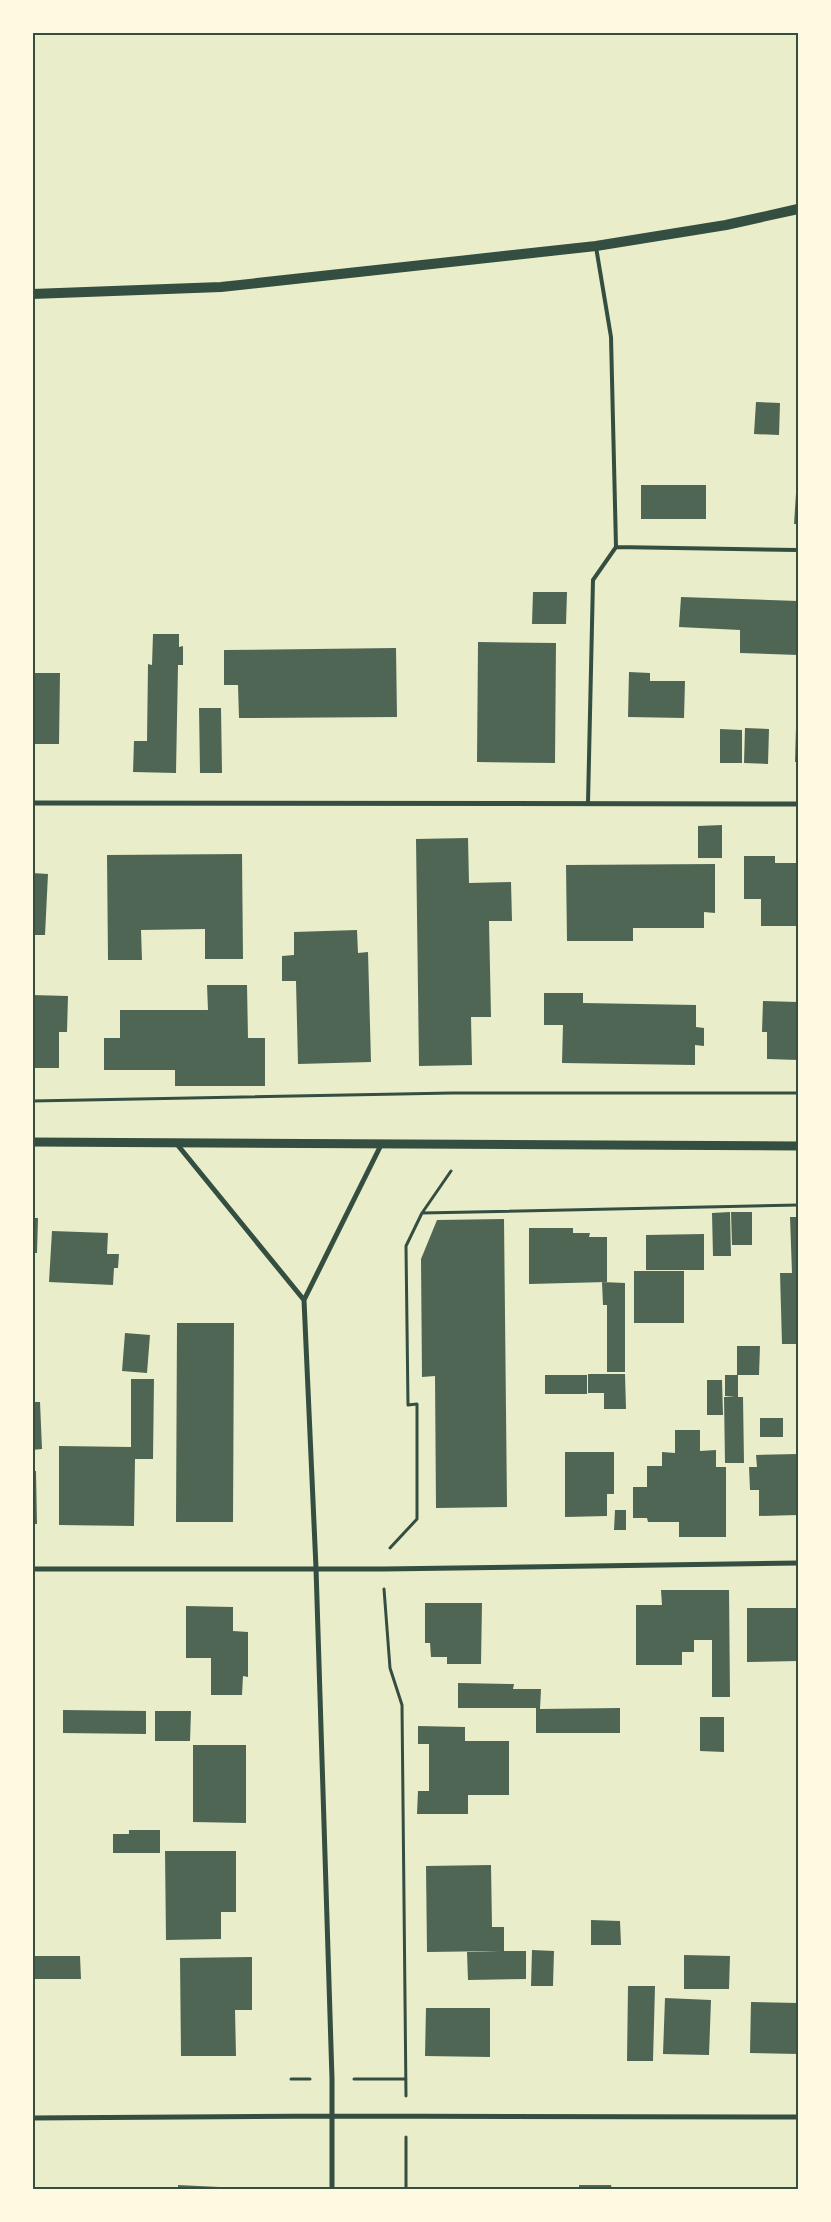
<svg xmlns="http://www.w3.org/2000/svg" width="831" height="2222" viewBox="0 0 831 2222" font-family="'Sofia Sans Condensed',sans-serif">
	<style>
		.building { fill: #4f6655 }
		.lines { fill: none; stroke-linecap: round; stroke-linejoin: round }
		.path { stroke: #344e41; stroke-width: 3 }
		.service { stroke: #344e41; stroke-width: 4 }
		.minor { stroke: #344e41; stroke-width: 5 }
		.tertiary { stroke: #344e41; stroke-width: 9 }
		.secondary { stroke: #344e41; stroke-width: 10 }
		.neatline { fill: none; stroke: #344e41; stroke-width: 2 }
	</style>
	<rect width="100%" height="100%" fill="#e9edc9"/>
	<!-- building -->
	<path class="building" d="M 756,402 L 780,403 L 779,435 L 754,434 Z
		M 641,485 L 706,485 L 706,519 L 641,519 Z
		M 796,493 L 798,493 L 798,524 L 794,524 Z
		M 533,592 L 567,592 L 566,624 L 532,624 Z
		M 681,597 L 798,601 L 798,655 L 740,653 L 740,630 L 679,627 Z
		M 153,634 L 179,634 L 179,647 L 183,646 L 183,665 L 178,665 L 176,773 L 133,772 L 134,741 L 147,741 L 148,664 L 152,665 Z
		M 478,642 L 556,643 L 555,763 L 477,762 Z
		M 396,648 L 397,717 L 239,718 L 238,685 L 224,685 L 224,650 Z
		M 629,672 L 650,673 L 650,681 L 685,681 L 684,718 L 628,717 Z
		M 32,673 L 60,673 L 59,744 L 32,744 Z
		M 199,708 L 221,708 L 222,773 L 200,773 Z
		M 745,728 L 769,729 L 768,764 L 744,763 Z
		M 796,728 L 798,728 L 798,762 L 795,762 Z
		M 720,729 L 742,730 L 742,763 L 720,763 Z
		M 722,825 L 722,858 L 698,858 L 698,826 Z
		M 468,838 L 469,883 L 511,882 L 512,921 L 489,921 L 491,1017 L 471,1017 L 472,1065 L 419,1066 L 416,839 Z
		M 242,854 L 243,959 L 205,959 L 205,929 L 141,930 L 142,960 L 108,960 L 107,855 Z
		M 744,856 L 775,856 L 775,863 L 798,863 L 798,926 L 761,926 L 761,899 L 744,899 Z
		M 715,864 L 715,913 L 704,912 L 704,928 L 633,928 L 633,941 L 567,941 L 566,865 Z
		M 32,873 L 48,874 L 45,935 L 32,935 Z
		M 357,930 L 358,953 L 368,952 L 371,1062 L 298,1064 L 296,981 L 282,981 L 282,956 L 294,955 L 294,932 Z
		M 207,985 L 247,985 L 248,1038 L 265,1038 L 265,1086 L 175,1086 L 175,1070 L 104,1070 L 104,1038 L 120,1038 L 120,1010 L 208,1010 Z
		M 544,993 L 583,993 L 583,1003 L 696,1005 L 696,1027 L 704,1028 L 704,1046 L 695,1045 L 695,1065 L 562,1063 L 563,1025 L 544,1025 Z
		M 32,995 L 68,996 L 67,1032 L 59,1032 L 59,1068 L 32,1068 Z
		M 763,1001 L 798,1002 L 798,1060 L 767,1059 L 767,1032 L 762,1032 Z
		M 730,1212 L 731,1256 L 713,1256 L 712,1213 Z
		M 731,1212 L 752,1212 L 752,1245 L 732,1245 Z
		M 790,1217 L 798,1217 L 798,1344 L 782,1344 L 780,1273 L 792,1273 Z
		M 32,1218 L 38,1218 L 37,1253 L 32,1253 Z
		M 504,1219 L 507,1507 L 436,1508 L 435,1376 L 422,1377 L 421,1259 L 437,1220 Z
		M 529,1228 L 573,1228 L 573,1233 L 590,1233 L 589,1237 L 607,1237 L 607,1282 L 529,1284 Z
		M 52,1231 L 108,1233 L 107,1254 L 119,1254 L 118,1268 L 114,1268 L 113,1285 L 49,1282 Z
		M 704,1234 L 704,1270 L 646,1270 L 646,1235 Z
		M 634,1271 L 684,1271 L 684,1323 L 634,1323 Z
		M 602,1282 L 625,1283 L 625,1372 L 607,1372 L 607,1305 L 603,1305 Z
		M 177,1323 L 234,1323 L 233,1522 L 176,1522 Z
		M 125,1333 L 150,1335 L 147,1373 L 122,1371 Z
		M 737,1346 L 760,1346 L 759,1375 L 737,1375 Z
		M 588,1374 L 625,1374 L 626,1409 L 604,1409 L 604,1393 L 588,1393 Z
		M 545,1375 L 587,1375 L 587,1394 L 545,1394 Z
		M 725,1375 L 738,1375 L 738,1397 L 743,1397 L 744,1463 L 725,1463 L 724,1397 L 735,1397 L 725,1396 Z
		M 131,1379 L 154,1379 L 153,1459 L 135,1459 L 134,1526 L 59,1525 L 59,1446 L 131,1447 Z
		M 707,1380 L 722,1380 L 723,1415 L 707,1415 Z
		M 32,1402 L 40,1402 L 42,1449 L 32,1450 Z
		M 760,1418 L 783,1418 L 783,1437 L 760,1437 Z
		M 675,1430 L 700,1430 L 700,1451 L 716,1450 L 716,1467 L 726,1467 L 726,1537 L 679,1537 L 679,1522 L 648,1522 L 647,1518 L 633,1518 L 633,1487 L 647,1487 L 647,1466 L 662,1466 L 662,1452 L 675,1453 Z
		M 565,1452 L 614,1452 L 614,1494 L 607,1494 L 607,1516 L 565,1517 Z
		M 798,1454 L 798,1515 L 759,1516 L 759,1490 L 750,1490 L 749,1467 L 757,1467 L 756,1455 Z
		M 32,1471 L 36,1471 L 37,1524 L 32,1524 Z
		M 615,1510 L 626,1510 L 626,1530 L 614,1530 Z
		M 661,1590 L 729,1590 L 730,1697 L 712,1697 L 712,1640 L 694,1640 L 694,1652 L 682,1652 L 682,1665 L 636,1665 L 636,1605 L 662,1605 Z
		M 425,1603 L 482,1603 L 481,1664 L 447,1664 L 447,1657 L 431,1657 L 430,1643 L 425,1643 Z
		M 186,1606 L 233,1607 L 233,1631 L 248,1632 L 248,1677 L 243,1676 L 242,1695 L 211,1695 L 211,1658 L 186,1658 Z
		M 747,1608 L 798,1608 L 798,1661 L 747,1662 Z
		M 458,1683 L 514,1684 L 513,1689 L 541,1689 L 540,1709 L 620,1708 L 620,1733 L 536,1733 L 536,1708 L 458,1708 Z
		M 63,1710 L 146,1711 L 146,1734 L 63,1733 Z
		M 155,1711 L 191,1711 L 190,1741 L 155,1741 Z
		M 700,1717 L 724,1717 L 724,1752 L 700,1751 Z
		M 418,1726 L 465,1727 L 465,1741 L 509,1741 L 509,1795 L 468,1795 L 468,1814 L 417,1814 L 418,1791 L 429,1791 L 429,1744 L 418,1744 Z
		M 193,1745 L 246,1745 L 246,1823 L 193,1822 Z
		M 129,1830 L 160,1830 L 160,1853 L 113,1853 L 113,1834 L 129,1834 Z
		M 165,1851 L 236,1851 L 236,1912 L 221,1912 L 221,1939 L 166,1940 Z
		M 491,1865 L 492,1927 L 504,1927 L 504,1951 L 526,1951 L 526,1979 L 468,1980 L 467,1952 L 499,1951 L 427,1952 L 426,1866 Z
		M 591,1920 L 620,1921 L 621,1945 L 591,1945 Z
		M 532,1950 L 554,1951 L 553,1986 L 531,1986 Z
		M 684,1955 L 730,1956 L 729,1989 L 684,1989 Z
		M 33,1956 L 80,1956 L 81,1979 L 33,1979 Z
		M 252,1957 L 252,2010 L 235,2010 L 236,2056 L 181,2056 L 180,1958 Z
		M 628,1986 L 655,1986 L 653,2061 L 627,2061 Z
		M 665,1998 L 711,2000 L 709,2055 L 663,2054 Z
		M 751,2002 L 798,2003 L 798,2054 L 750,2053 Z
		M 426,2008 L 490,2008 L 490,2057 L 425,2056 Z
		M 178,2185 L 240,2188 L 240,2190 L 178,2190 Z
		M 579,2185 L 611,2185 L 612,2190 L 579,2190 Z"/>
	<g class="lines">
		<!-- path -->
		<path class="path" d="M 32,1101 L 452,1093 L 798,1093
			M 422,1213 L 798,1205
			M 390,1548 L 417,1519 L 417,1404 L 408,1405 L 406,1246 L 422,1213 L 451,1171
			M 384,1589 L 390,1668 L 402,1705 L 406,2096
			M 291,2079 L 310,2079
			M 354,2079 L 406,2079
			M 406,2190 L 406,2137"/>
		<!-- service -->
		<path class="service" d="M 616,547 L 798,550
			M 588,803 L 593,580 L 616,547 L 611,337 L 596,247"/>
		<!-- minor -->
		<path class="minor" d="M 32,803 L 798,804
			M 176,1143 L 304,1300
			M 32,1569 L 384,1569 L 798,1563
			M 32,2118 L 332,2116 L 798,2117
			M 332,2190 L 332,2079 L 316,1568 L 304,1300 L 382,1143"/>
		<!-- tertiary -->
		<path class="tertiary" d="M 32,1142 L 798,1146"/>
		<!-- secondary -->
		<path class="secondary" d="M 32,294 L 221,287 L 596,246 L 726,225 L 798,209"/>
	</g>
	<!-- border -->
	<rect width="831" height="2222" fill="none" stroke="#fefae0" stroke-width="68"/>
	<rect x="34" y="34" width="763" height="2154" class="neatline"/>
</svg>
